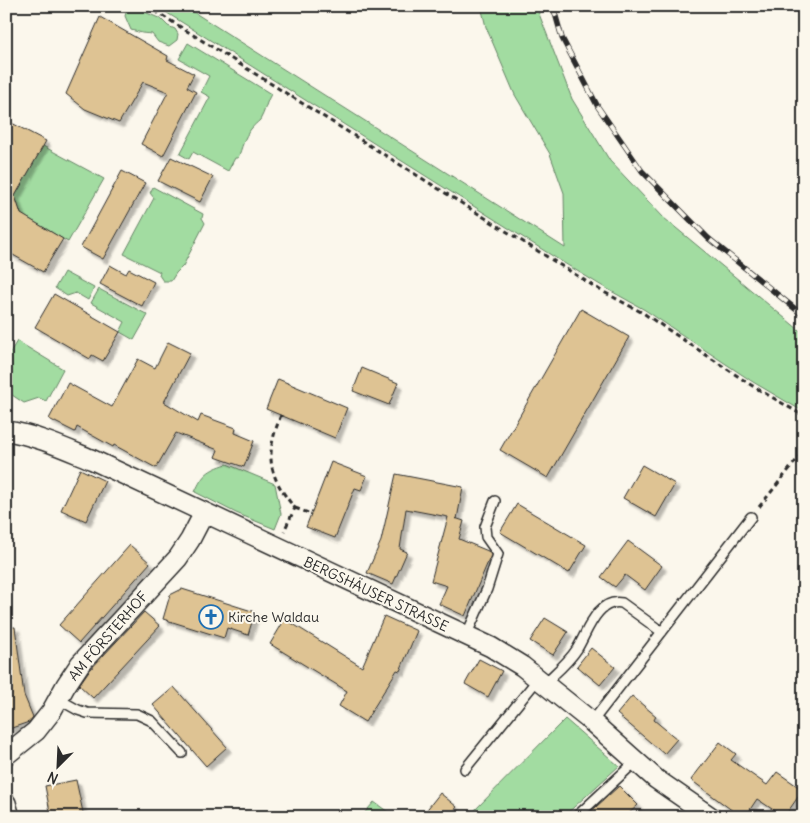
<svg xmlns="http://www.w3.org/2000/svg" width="810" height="823" viewBox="0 0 810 823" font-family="Delius,sans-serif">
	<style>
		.green { fill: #a2dca1; stroke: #668466 }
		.building { fill: #dec393; stroke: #2b2b2b; filter: url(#shadow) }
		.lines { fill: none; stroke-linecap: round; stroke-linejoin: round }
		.service-casing { stroke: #2b2b2b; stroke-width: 12 }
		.minor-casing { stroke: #2b2b2b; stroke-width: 22 }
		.path { stroke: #2b2b2b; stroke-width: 3; stroke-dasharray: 5 4; stroke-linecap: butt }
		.service { stroke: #fbf7ec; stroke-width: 9 }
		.minor { stroke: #fbf7ec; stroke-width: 19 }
		.rail-casing { stroke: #2b2b2b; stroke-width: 5.5 }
		.rail { stroke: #fbf7ec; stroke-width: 4; stroke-dasharray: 11; stroke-linecap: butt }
		.labels { text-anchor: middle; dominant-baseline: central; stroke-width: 4; stroke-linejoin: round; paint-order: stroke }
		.street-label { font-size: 14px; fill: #2b2b2b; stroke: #fbf7ec }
		.poi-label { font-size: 14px; fill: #2b2b2b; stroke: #fbf7ec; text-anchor: start }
	</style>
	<defs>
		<filter id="shadow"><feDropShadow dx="4.5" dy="4.5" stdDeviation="1" flood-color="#0004"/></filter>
	</defs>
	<rect width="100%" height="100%" fill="#fbf7ec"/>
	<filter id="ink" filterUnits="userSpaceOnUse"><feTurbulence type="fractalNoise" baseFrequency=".02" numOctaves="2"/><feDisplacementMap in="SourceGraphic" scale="10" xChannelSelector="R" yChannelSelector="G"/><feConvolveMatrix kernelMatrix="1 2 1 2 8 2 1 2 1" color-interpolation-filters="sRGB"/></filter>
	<g filter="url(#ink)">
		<!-- green -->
		<path class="green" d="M 139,6 L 147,13 L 161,19 L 168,26 L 175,29 L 178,34 L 177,40 L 169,46 L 158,42 L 152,34 L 142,33 L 131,30 L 125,16 L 127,9 Z
			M 156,6 L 184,6 L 565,248 L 564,193 L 550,154 L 515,95 L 486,27 L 481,6 L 536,6 L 572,99 L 610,161 L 664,218 L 804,334 L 804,412 L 753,382 L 645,310 L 602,286 L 559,260 Z
			M 188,43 L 271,94 C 266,102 265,112 260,120 C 257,123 254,125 251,129 C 244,137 242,148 238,158 L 235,158 L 228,171 L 193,152 L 189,159 L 180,154 L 210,97 L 201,92 L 209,76 L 179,59 Z
			M 43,146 L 104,179 L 68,242 L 21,214 L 15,196 Z
			M 153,187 L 203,214 L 202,218 L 205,223 L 183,266 L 176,273 L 171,281 L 163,281 L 159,275 L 160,272 L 124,254 L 154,198 L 150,193 Z
			M 64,272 L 94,288 L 88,300 L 76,293 L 67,296 L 55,288 Z
			M 99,289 L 148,315 L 134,340 L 120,332 L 125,322 L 91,303 Z
			M 17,341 L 63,369 L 46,401 L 39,398 L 24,403 L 6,391 L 6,359 Z
			M 227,464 L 275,484 L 281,514 L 275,529 L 236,513 L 195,492 C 203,474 208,470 227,464 Z
			M 565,719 L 619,766 L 563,817 L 468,817 Z
			M 374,802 L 395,817 L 361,817 Z"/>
		<!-- building -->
		<path class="building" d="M 100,17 L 168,56 L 167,60 L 194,74 L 187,87 L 196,92 L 163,156 L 141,144 L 168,92 L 143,82 L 119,123 L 85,109 L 66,94 Z
			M 6,120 L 46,141 L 15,196 L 21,214 L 63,239 L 43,272 L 6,251 Z
			M 171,157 L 213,177 L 200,202 L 158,181 Z
			M 122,171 L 145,183 L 103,259 L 81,247 Z
			M 110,265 L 126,274 L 129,269 L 154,282 L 142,306 L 100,284 Z
			M 54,294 L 120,332 L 103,361 L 92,355 L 90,359 L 35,327 Z
			M 581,309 L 629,337 L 548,478 L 500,450 Z
			M 168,342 L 190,353 L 164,402 L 198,422 L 201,415 L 236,428 L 235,433 L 254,441 L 244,467 L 215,457 L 218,450 L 176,433 L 156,468 L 114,445 L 113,447 L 77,427 L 75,432 L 49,419 L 68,383 L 112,407 L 138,359 L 155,368 Z
			M 362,368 L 398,383 L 389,405 L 353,391 Z
			M 278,379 L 347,408 L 335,438 L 266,409 Z
			M 331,462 L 367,476 L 361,490 L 355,488 L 335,538 L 306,527 Z
			M 642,465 L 675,484 L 656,517 L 623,498 Z
			M 80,469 L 105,481 L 86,521 L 61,510 Z
			M 396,474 L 463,487 L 457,519 L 455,518 L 464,521 L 459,539 L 488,551 L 491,555 L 465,616 L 439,604 L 447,586 L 431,581 L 448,517 L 406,509 L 400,549 L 407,552 L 393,584 L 367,573 L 381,541 Z
			M 517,504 L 586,545 L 569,573 L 500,532 Z
			M 628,541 L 662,566 L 645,590 L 625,575 L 615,587 L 601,577 Z
			M 130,545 L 150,563 L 79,643 L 59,625 Z
			M 182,589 L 255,612 L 248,635 L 227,628 L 224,638 L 163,619 L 170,595 Z
			M 144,612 L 160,626 L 93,698 L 79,685 L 88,672 Z
			M 384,616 L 417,631 L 400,671 L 397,670 L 365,722 L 339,706 L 347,691 L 270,644 L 285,619 L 362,667 Z
			M 545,618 L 568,632 L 553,655 L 530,641 Z
			M 6,627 L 15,627 L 24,695 L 33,717 L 29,722 L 6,730 Z
			M 591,648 L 615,667 L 600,685 L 577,666 Z
			M 479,659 L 502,671 L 488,697 L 465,684 Z
			M 174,687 L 227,747 L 206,766 L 153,705 Z
			M 632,696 L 656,716 L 654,720 L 677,739 L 664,754 L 617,714 Z
			M 720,742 L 736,754 L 731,760 L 767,785 L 777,772 L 803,790 L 784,817 L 757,799 L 745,817 L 741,817 L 691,780 Z
			M 76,780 L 84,817 L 51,817 L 45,786 Z
			M 619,786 L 638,805 L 625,817 L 585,817 Z
			M 440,793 L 457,807 L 449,817 L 421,817 Z"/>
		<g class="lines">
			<!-- service casing -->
			<g class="service-casing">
				<path id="service" d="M 466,636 L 487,589 L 498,554 L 486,537 L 485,527 L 495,501
					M 544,684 C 555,673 568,663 577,649 C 587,633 597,598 622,603 L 662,632
					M 58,699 L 78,710 L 87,713 L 137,714 L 152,721 L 182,753
					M 592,722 L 751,517
					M 465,769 L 538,679
					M 576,817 L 636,761"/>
			</g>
			<!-- minor casing -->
			<g class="minor-casing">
				<path id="minor" d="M 6,431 C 36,435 66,449 93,460 L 491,647 L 522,666 L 592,722 L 656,779 L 711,817
					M 6,755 L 36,731 L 51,712 L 66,685 L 80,664 L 178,558 L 190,540 L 204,513
					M 6,803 L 10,817"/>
			</g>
			<!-- path -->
			<path class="path" d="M 147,6 L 600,290 L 643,313 L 751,385 L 804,416
				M 281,415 C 265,455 267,475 295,508 L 284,531
				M 759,507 L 804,451
				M 295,508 L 311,514"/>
			<!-- service -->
			<use href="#service" class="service"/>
			<!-- minor -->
			<use href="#minor" class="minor"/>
			<!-- rail casing -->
			<g class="rail-casing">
				<path id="rail" d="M 553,6 L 562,38 L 598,107 L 642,171 L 708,238 L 804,316"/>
			</g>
			<!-- rail -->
			<use href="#rail" class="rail"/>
		</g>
	</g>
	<!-- icons -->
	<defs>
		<g id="church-ring" transform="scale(1.25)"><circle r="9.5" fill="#fbf7ec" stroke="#1f6fb2" stroke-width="1.5"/><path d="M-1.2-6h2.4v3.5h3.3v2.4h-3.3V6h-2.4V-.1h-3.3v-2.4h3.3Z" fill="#1f6fb2"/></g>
	</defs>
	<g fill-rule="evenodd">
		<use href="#church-ring" x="211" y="617"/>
	</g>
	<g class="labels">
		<!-- street labels -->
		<g class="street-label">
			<text transform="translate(376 594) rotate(25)">BERGSHÄUSER STRASSE</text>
			<text transform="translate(108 636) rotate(-49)">AM FÖRSTERHOF</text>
		</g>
		<!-- poi labels -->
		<g class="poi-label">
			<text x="228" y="617">Kirche Waldau</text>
		</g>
	</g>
	<!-- margin -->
	<rect width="810" height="823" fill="none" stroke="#fbf7ec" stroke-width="25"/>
	<rect x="12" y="12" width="785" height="798" fill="none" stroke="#2b2b2b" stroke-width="2" filter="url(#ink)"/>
	<!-- north arrow -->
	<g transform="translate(58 766) rotate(204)" stroke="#fbf7ec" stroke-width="4" paint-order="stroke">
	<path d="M0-4L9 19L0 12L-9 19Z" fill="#2b2b2b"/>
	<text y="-8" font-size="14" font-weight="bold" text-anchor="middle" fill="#2b2b2b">N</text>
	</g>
</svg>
